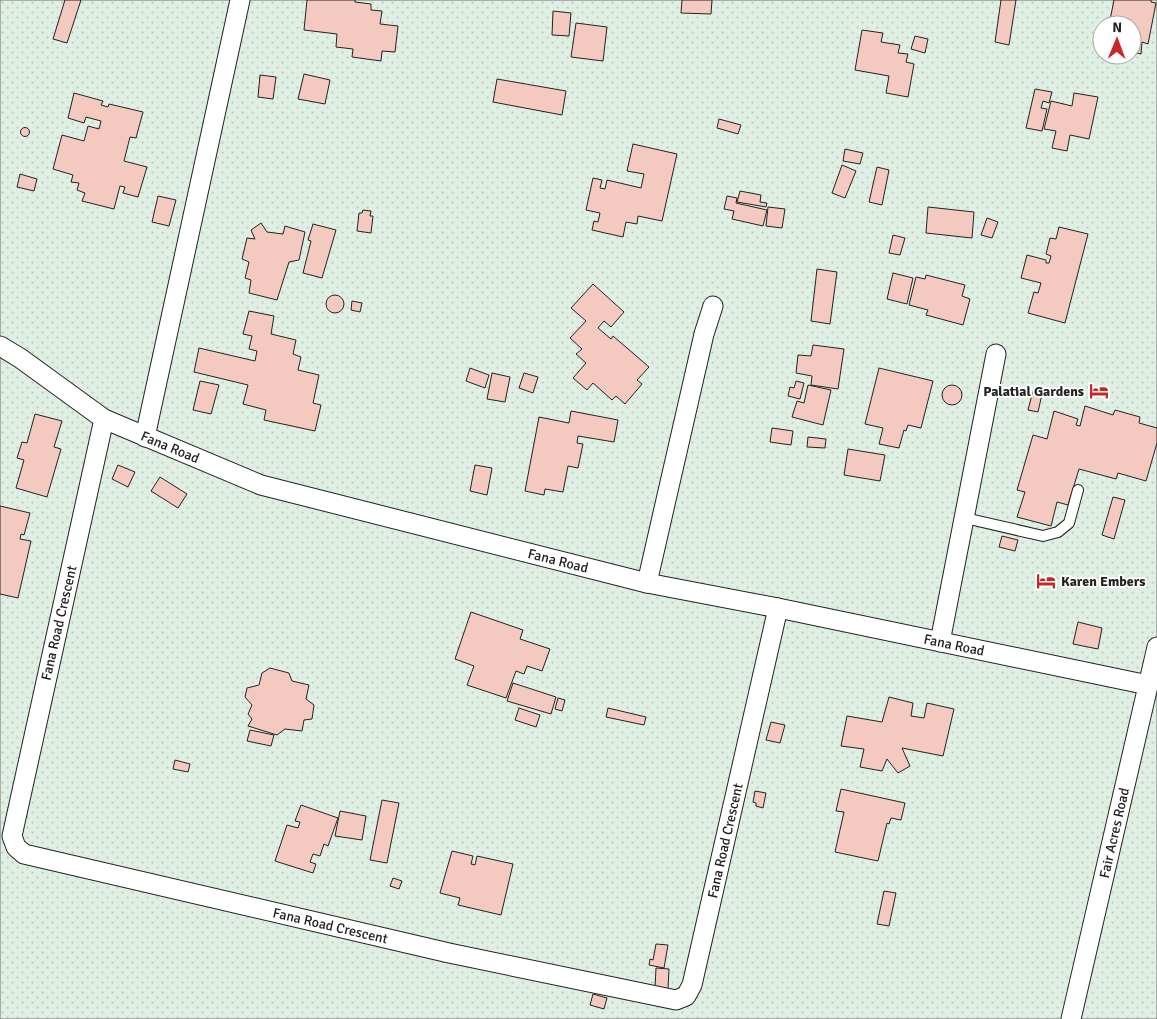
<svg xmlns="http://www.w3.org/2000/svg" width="1157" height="1019" viewBox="0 0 1157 1019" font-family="Signika,sans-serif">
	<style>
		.garden { fill: url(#garden-dots); stroke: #6f6f6f; fill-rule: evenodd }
		.building { fill: #f3c9c0; stroke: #222 }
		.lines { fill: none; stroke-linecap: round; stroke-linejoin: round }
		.service-casing { stroke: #222; stroke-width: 12 }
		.minor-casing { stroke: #222; stroke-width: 21 }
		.service { stroke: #fff; stroke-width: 10 }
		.minor { stroke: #fff; stroke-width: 19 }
		.labels { text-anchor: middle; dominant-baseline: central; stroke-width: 4; stroke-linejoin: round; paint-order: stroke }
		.poi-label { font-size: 14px; font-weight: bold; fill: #222; stroke: #fff; text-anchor: end }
		.street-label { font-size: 14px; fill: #222; stroke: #fff }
	</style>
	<defs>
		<pattern id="garden-dots" width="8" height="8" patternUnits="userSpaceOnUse" patternTransform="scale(1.25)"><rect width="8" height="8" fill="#e0efe3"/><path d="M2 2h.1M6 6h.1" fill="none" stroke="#c0cdc2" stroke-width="1.8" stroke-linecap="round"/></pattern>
	</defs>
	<rect width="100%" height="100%" fill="#fff"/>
	<!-- garden -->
	<path class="garden" d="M 0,0 L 1157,0 L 1157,1019 L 0,1019 ZM 1102,25 L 1132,25 L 1132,55 L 1102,55 Z"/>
	<!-- building -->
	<path class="building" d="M 65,0 L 81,0 L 67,43 L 53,39 Z
		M 307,0 L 355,0 L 355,2 L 371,4 L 371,10 L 382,11 L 380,24 L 398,26 L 395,52 L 382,51 L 381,61 L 352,57 L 353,49 L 336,47 L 337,34 L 304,30 Z
		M 682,0 L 712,0 L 711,14 L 681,13 Z
		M 1001,0 L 1016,0 L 1009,45 L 995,42 Z
		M 1114,0 L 1151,0 L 1151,2 L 1156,3 L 1148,44 L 1142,42 L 1141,54 L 1132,52 L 1132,25 L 1109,25 Z
		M 553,11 L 571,13 L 569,36 L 552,35 Z
		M 576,23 L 607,27 L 603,61 L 571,57 Z
		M 862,30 L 883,33 L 881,42 L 900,45 L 898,53 L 908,54 L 906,62 L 914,64 L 908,97 L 886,93 L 889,76 L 855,70 Z
		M 915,36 L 928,39 L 925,53 L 911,49 Z
		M 304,74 L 330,80 L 325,104 L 298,99 Z
		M 260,75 L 276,77 L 273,99 L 258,97 Z
		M 497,79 L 566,91 L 562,115 L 493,102 Z
		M 1035,89 L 1052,92 L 1049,103 L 1043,101 L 1041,108 L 1047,109 L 1042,131 L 1026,128 Z
		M 74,93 L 103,101 L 101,105 L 108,107 L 109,104 L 143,112 L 136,138 L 130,137 L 124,161 L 147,167 L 138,197 L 123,193 L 125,187 L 120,186 L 114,209 L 82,201 L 85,193 L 77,190 L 79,183 L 71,182 L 73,175 L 53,169 L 62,135 L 84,141 L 88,126 L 99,129 L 101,121 L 86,117 L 84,123 L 68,118 Z
		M 1074,93 L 1098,97 L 1089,139 L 1070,135 L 1067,151 L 1052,148 L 1056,131 L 1044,129 L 1051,101 L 1072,106 Z
		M 719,119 L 741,125 L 738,134 L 717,128 Z
		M20.5 132a4.5 4.5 0 1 1 9 0a4.5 4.5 0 1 1-9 0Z
		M 633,144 L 677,154 L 662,221 L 638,216 L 637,224 L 626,222 L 623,237 L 592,230 L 594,221 L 598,222 L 600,213 L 586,210 L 593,178 L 602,180 L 600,188 L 605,189 L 607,180 L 641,188 L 644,174 L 627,171 Z
		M 845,149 L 863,153 L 860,164 L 843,161 Z
		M 842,165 L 856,171 L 845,198 L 832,193 Z
		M 877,167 L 889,170 L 882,205 L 869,202 Z
		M 20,174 L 37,179 L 34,191 L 17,187 Z
		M 740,191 L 761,195 L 760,202 L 767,203 L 766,207 L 737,202 Z
		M 158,196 L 176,200 L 169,226 L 152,222 Z
		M 727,196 L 737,198 L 736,203 L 767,210 L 763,226 L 732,219 L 734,211 L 724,209 Z
		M 768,207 L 785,209 L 782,228 L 766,226 Z
		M 928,207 L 974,212 L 972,238 L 926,233 Z
		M 363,210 L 371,211 L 370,216 L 373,216 L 371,233 L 357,231 L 359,213 L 362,213 Z
		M 987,218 L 998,222 L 992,238 L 981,235 Z
		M 261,223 L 267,232 L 283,234 L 285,226 L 305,232 L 299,260 L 289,262 L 277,300 L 249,293 L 251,280 L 245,278 L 249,262 L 242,259 L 247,238 L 255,239 L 251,230 Z
		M 313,224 L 336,230 L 322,278 L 303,273 L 311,241 L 308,240 Z
		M 1059,227 L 1088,234 L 1065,323 L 1028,313 L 1034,292 L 1038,293 L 1041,283 L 1021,278 L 1027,255 L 1046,260 L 1046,263 L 1049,263 L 1051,256 L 1046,254 L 1050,238 L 1056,239 Z
		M 893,235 L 905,238 L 900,255 L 889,253 Z
		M 817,269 L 837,272 L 830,324 L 811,321 Z
		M 893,273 L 913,278 L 907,304 L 887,299 Z
		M 926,275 L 965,285 L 962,296 L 970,299 L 963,325 L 926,315 L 928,310 L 909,305 L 916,277 L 925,279 Z
		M 593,284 L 624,312 L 611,327 L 604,321 L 598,328 L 611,339 L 613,336 L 649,367 L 637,380 L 642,384 L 625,404 L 616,396 L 612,400 L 593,383 L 587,390 L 573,378 L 586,363 L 576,354 L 582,349 L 570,338 L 586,321 L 571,308 Z
		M326 304a9 9 0 1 1 18 0a9 9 0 1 1-18 0Z
		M 352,301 L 362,303 L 360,312 L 351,310 Z
		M 249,311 L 274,316 L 271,334 L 296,340 L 293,354 L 301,357 L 298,370 L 319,375 L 313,403 L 321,405 L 315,431 L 264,420 L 266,410 L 243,404 L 248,385 L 194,372 L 199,348 L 255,361 L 257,351 L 249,349 L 252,336 L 243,334 Z
		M 813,345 L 844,349 L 838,389 L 811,385 L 812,376 L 796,373 L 798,355 L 811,356 Z
		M 470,368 L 489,375 L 485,388 L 466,381 Z
		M 879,368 L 933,381 L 921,428 L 908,425 L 906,431 L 904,430 L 899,448 L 879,444 L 883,428 L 865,424 Z
		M 492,373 L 510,377 L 505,402 L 487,399 Z
		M 524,373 L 538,377 L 533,393 L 519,388 Z
		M 200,381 L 219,385 L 211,414 L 193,410 Z
		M 796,381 L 804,383 L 800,399 L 788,396 L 790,387 L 794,388 Z
		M 808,385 L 831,390 L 823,425 L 792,417 L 797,401 L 804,403 Z
		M942 395a10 10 0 1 1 20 0a10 10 0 1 1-20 0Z
		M 1033,391 L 1042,394 L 1038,412 L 1028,410 Z
		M 1085,406 L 1113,415 L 1115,410 L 1140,417 L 1139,423 L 1157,428 L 1157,443 L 1146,481 L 1118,473 L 1116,479 L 1079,469 L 1068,505 L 1057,502 L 1051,526 L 1017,517 L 1025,492 L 1017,490 L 1033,435 L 1047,439 L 1054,411 L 1078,419 L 1076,425 L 1080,426 Z
		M 571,411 L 618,420 L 614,442 L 578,436 L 577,443 L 583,444 L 578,468 L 568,466 L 563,492 L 545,489 L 544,495 L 525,491 L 539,417 L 569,423 Z
		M 35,414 L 62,421 L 54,447 L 61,449 L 47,497 L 16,488 L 24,460 L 17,458 L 22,442 L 27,443 Z
		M 772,428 L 793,431 L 791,445 L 770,442 Z
		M 808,437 L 826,439 L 825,448 L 807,447 Z
		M 848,449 L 885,455 L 880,481 L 844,475 Z
		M 118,465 L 135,472 L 128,487 L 112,479 Z
		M 475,465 L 492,468 L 487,495 L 470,491 Z
		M 160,477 L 187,494 L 178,508 L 151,491 Z
		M 1113,497 L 1125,500 L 1114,539 L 1102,535 Z
		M 0,506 L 30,513 L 24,535 L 21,534 L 20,539 L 31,541 L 18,598 L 0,594 Z
		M 1002,536 L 1018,540 L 1015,551 L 999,547 Z
		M 471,612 L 523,630 L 520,639 L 550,649 L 542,671 L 527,666 L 524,674 L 516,671 L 506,698 L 467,685 L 474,666 L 455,659 Z
		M 1078,622 L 1102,628 L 1098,649 L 1073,644 Z
		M 270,668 L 289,673 L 292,681 L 309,685 L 306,699 L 314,705 L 312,719 L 304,720 L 302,731 L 285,729 L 277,735 L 248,726 L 252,719 L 248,714 L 252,705 L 245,697 L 247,688 L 259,685 L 262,673 Z
		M 513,683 L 556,697 L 551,714 L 507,701 Z
		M 889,697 L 913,703 L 911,716 L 924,718 L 927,703 L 954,709 L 943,756 L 902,748 L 910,766 L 898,773 L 887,759 L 882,771 L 860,767 L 864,749 L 841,746 L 847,716 L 882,722 Z
		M 558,698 L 565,700 L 562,711 L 555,709 Z
		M 519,708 L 540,715 L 536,727 L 515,720 Z
		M 608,708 L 646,717 L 644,725 L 606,717 Z
		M 771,722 L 785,725 L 780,743 L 766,740 Z
		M 250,730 L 274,735 L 271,746 L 247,741 Z
		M 175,760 L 190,764 L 188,772 L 173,769 Z
		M 841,789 L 905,803 L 901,820 L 891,818 L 889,824 L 887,823 L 878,861 L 835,852 L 844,812 L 836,811 Z
		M 755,791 L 766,793 L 763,808 L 756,806 L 756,803 L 753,802 Z
		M 382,800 L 399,803 L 387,863 L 370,860 Z
		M 301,805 L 338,818 L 328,846 L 324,844 L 320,856 L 313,854 L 310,862 L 316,864 L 313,873 L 275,861 L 287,825 L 298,828 L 300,822 L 295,821 Z
		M 340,811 L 366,816 L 362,840 L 335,836 Z
		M 452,851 L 473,856 L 471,864 L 475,865 L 477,856 L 513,864 L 501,915 L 458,905 L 460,898 L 440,893 Z
		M 393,878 L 402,881 L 399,889 L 390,886 Z
		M 884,891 L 896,893 L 889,926 L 877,924 Z
		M 656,944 L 668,945 L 664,968 L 649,965 L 650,959 L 653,960 Z
		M 656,968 L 669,969 L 668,989 L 655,988 Z
		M 593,994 L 607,998 L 604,1009 L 590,1005 Z"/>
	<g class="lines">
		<!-- service casing -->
		<g class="service-casing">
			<path id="service" d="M 965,518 L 1043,536 L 1058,532 L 1069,523 L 1078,490"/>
		</g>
		<!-- minor casing -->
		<g class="minor-casing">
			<g id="minor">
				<path id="s1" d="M 0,346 L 20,358 L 104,419 L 261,485 L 647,583 L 778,608 L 1148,685"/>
				<path id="s2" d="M 104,419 L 12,836 L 16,847 L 24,854 L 449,953 L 676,1000 L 686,996 L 692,985 L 778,608"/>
				<path d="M 145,437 L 240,0"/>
				<path d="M 647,583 L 704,334 L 713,306"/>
				<path d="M 940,642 L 996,354"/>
				<path id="s3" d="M 1071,1019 L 1157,647"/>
			</g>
		</g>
		<!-- service -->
		<use href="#service" class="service"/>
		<!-- minor -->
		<use href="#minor" class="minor"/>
	</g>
	<!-- icons -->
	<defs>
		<g id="hotel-bare" transform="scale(1.5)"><path d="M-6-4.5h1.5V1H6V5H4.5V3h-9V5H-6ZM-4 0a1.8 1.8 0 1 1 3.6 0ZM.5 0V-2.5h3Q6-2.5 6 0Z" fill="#c62828" stroke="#fff" stroke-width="2.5" paint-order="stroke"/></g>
	</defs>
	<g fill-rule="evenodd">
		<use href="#hotel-bare" x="1099" y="391"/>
		<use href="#hotel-bare" x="1046" y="581"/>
	</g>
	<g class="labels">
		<!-- poi labels -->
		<g class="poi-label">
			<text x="1084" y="391">Palatial Gardens</text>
			<text x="1061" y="581" text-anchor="start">Karen Embers</text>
		</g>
		<!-- street labels -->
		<g class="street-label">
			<text stroke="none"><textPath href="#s1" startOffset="199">Fana Road</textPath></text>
			<text stroke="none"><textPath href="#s1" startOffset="604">Fana Road</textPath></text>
			<text transform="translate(59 623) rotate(-77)">Fana Road Crescent</text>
			<text stroke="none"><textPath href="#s1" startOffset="1009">Fana Road</textPath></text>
			<text stroke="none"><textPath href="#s3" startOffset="191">Fair Acres Road</textPath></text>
			<text stroke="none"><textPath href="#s2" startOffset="1289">Fana Road Crescent</textPath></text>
			<text stroke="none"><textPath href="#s2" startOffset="764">Fana Road Crescent</textPath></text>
		</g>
	</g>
	<!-- north arrow -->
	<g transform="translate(1117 40) rotate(1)"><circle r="24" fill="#ffffff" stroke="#a7a7a7"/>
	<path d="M0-4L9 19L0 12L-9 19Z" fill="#c62828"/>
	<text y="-8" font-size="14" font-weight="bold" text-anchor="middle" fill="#222222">N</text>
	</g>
</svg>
